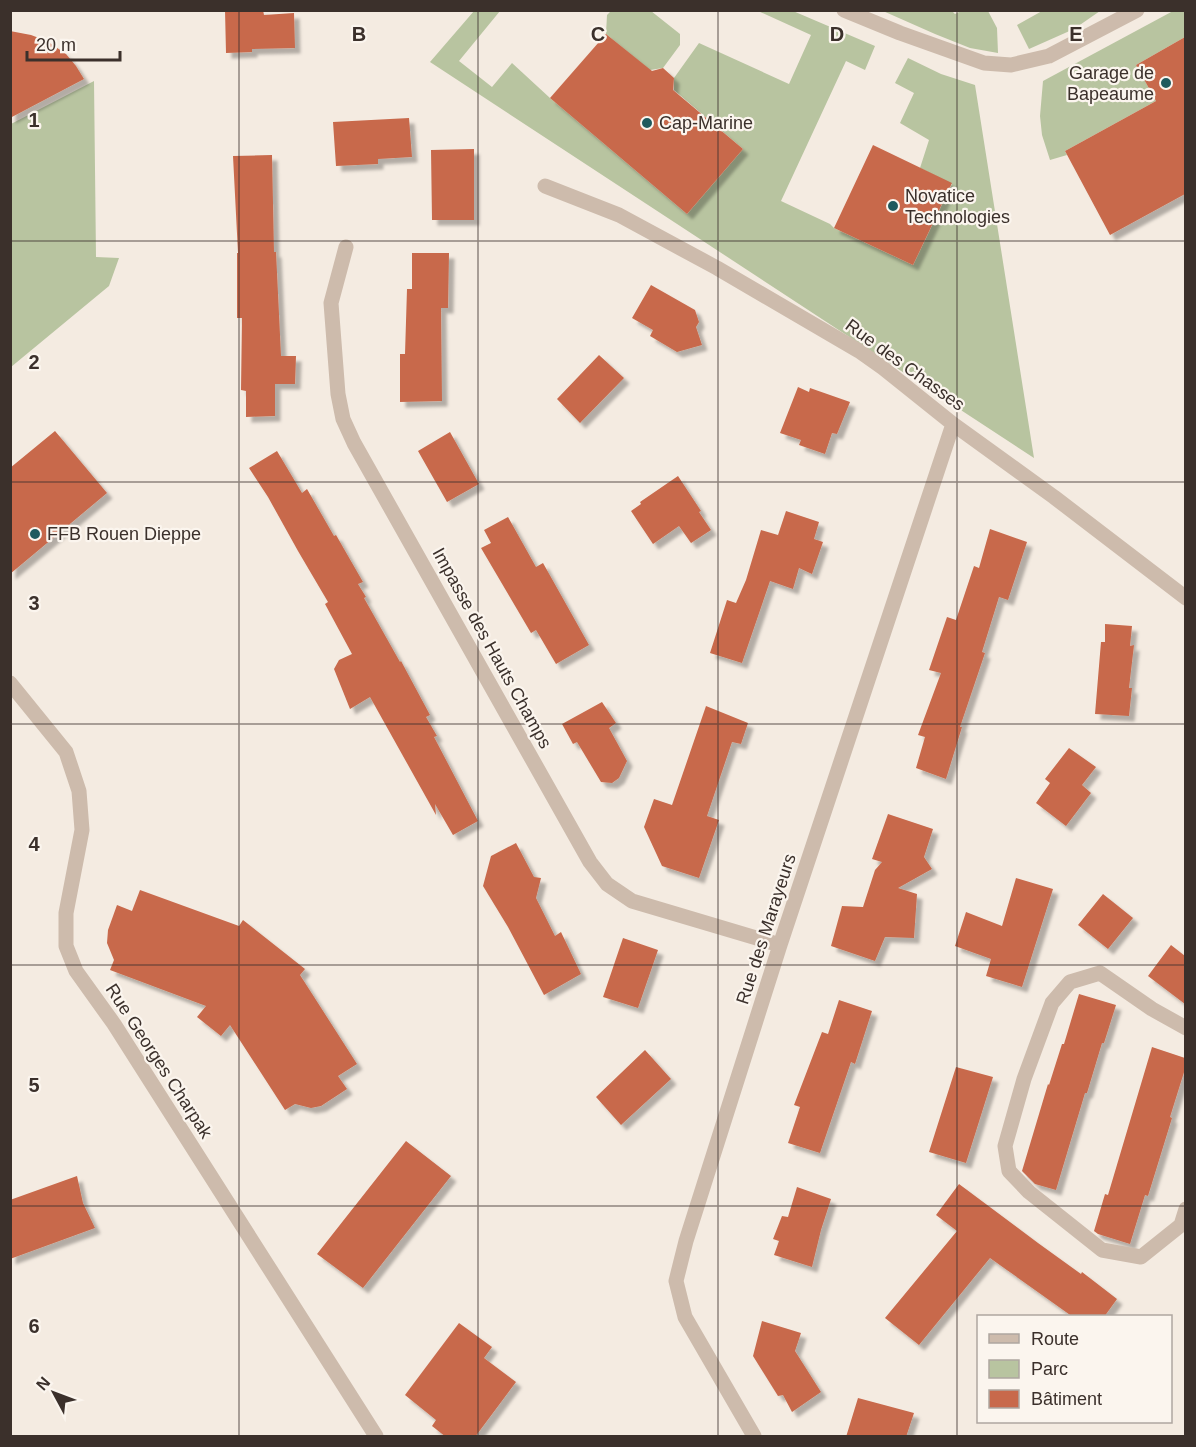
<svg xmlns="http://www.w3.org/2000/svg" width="1196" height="1447" viewBox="0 0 1196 1447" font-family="Arial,sans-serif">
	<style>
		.green { fill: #b8c4a0 }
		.building { fill: #c8694b; filter: url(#shadow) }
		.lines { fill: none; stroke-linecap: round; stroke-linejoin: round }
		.minor { stroke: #cdbbac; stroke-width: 15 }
		.grid { fill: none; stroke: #3b302b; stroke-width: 1.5; stroke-opacity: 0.55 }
		.poi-dot { fill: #1f5a5e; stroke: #fbf5ee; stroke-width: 2 }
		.labels { text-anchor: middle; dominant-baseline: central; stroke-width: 4.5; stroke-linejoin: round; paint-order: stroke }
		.poi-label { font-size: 18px; fill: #3b302b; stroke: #fbf5ee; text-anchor: start }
		.street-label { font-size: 18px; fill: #3b302b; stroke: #fbf5ee }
		.grid-label { font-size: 20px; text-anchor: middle; font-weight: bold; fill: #3b302b; stroke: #fbf5ee; stroke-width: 4.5; stroke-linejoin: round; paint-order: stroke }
	</style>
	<defs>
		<filter id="shadow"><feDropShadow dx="5.5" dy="5.5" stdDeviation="1.5" flood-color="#0004"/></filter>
	</defs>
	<rect width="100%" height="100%" fill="#f4ebe1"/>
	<!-- green -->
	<path class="green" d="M 474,11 L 500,11 L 459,61 L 492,87 L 512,63 L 550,98 L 687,214 L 743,149 L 674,90 L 674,78 L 699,43 L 789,84 L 811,35 L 758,11 L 793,11 L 875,46 L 865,70 L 846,61 L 781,201 L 830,224 L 834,228 L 913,265 L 952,184 L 920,168 L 929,140 L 900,123 L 914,93 L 895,83 L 908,58 L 941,74 L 975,85 L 1034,458 L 430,62 Z
		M 611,11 L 651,11 L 680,34 L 680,45 L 663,68 L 650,70 L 606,34 L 607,15 Z
		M 883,11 L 952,11 L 955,14 L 961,11 L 988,11 L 997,28 L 998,53 L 970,48 L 935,34 Z
		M 1042,11 L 1042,10 L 1100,11 L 1074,29 L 1029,49 L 1017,25 Z
		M 1173,11 L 1185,11 L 1185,37 L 1136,65 L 1156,101 L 1065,151 L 1067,155 L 1050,160 L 1042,135 L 1040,116 L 1043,81 Z
		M 94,81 L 96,257 L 119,258 L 109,286 L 11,367 L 11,124 Z"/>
	<!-- building -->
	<path class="building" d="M 225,10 L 263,10 L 264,15 L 294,13 L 295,48 L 252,49 L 252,52 L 226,53 Z
		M 10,31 L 31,35 L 47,41 L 66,54 L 76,66 L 84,79 L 10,118 Z
		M 606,34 L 652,71 L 663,68 L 674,78 L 673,90 L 743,149 L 687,214 L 550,98 Z
		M 1185,37 L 1185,194 L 1110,235 L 1065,151 L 1156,101 L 1136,65 Z
		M 409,118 L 412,157 L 378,159 L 378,164 L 336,166 L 333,122 Z
		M 873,145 L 952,183 L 913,265 L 834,228 Z
		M 474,149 L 474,220 L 432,220 L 431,150 Z
		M 272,155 L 274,252 L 276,252 L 281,356 L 296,356 L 295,384 L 275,384 L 275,416 L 246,417 L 246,391 L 241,390 L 242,318 L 237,318 L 237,253 L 238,253 L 233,156 Z
		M 412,253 L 449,253 L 448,308 L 441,308 L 442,401 L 400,402 L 400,354 L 405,354 L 407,289 L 412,289 Z
		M 651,285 L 695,310 L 699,322 L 696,327 L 702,345 L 677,352 L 650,336 L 653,330 L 632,318 Z
		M 599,355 L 624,378 L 580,423 L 557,399 Z
		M 798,387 L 809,392 L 810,388 L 850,402 L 837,434 L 832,433 L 825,454 L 799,445 L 801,440 L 780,433 Z
		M 55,431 L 107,493 L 10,574 L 10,468 Z
		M 450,432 L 479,484 L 447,502 L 418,451 Z
		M 277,451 L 302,493 L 307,489 L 334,536 L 336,535 L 363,582 L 358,584 L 366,597 L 364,598 L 400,662 L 401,661 L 430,715 L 426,717 L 437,736 L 434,737 L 478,821 L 453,835 L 435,804 L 436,815 L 370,697 L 350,709 L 334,669 L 339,660 L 352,654 L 325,604 L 328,602 L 298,551 L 268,497 L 249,468 Z
		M 678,476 L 701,511 L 699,512 L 711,530 L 691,543 L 679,526 L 653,544 L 631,511 L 641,504 L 640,502 Z
		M 786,511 L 819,522 L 814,539 L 823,542 L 812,574 L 799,568 L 793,589 L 770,581 L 742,663 L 710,653 L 727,600 L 736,603 L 746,580 L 761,530 L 778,535 Z
		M 508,517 L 536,567 L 543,563 L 589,645 L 556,664 L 536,630 L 531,633 L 481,548 L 491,543 L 484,530 Z
		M 990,529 L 1027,542 L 1008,600 L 999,597 L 982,652 L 985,653 L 960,727 L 962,727 L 946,779 L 916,768 L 925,737 L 918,735 L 941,673 L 929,670 L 947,617 L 956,620 L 974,566 L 979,568 Z
		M 1105,624 L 1132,626 L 1130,646 L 1134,645 L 1129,688 L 1132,688 L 1129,716 L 1095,714 L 1101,642 L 1105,642 Z
		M 602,702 L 616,723 L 609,728 L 627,761 L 619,778 L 612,783 L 601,782 L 577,742 L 573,744 L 562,724 Z
		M 706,706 L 748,723 L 741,744 L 732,742 L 707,816 L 719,820 L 699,878 L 662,866 L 644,827 L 654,799 L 672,805 Z
		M 1069,748 L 1096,767 L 1082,785 L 1091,793 L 1066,826 L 1036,803 L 1050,783 L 1045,779 Z
		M 888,814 L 933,829 L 924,857 L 932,869 L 898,888 L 917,894 L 914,938 L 885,937 L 875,961 L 831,946 L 842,906 L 863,907 L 875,870 L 882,862 L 872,859 Z
		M 516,843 L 534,877 L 541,878 L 536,898 L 555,936 L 561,932 L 581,974 L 544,995 L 508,927 L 483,886 L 491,856 Z
		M 1016,878 L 1053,889 L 1022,987 L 986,976 L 991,959 L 955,946 L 966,912 L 1002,926 Z
		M 140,890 L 239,926 L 243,920 L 305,969 L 300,975 L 357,1064 L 338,1076 L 347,1089 L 321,1106 L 311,1108 L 295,1104 L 285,1110 L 230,1025 L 221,1036 L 197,1017 L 206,1006 L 110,970 L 114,960 L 107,943 L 108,930 L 117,905 L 132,911 Z
		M 1103,894 L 1133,918 L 1108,949 L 1078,925 Z
		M 623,938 L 658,950 L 638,1008 L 603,997 Z
		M 1171,945 L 1185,956 L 1185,1004 L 1148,976 Z
		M 1079,994 L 1116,1005 L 1104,1043 L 1102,1043 L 1087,1093 L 1085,1093 L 1056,1190 L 1035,1184 L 1022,1171 L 1048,1084 L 1049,1085 L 1062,1044 L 1064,1044 Z
		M 839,1000 L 872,1011 L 855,1064 L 851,1062 L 820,1153 L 788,1143 L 800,1107 L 794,1105 L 822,1032 L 828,1034 Z
		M 1152,1047 L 1185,1058 L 1185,1069 L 1170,1117 L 1172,1118 L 1148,1196 L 1145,1195 L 1130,1244 L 1098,1234 L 1094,1231 L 1105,1194 L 1108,1195 Z
		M 645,1050 L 671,1079 L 621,1125 L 596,1097 Z
		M 956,1067 L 993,1077 L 966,1163 L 929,1152 Z
		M 406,1141 L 451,1176 L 363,1288 L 317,1254 Z
		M 77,1176 L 83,1203 L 95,1228 L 10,1259 L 10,1200 Z
		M 959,1184 L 1038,1243 L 1081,1274 L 1082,1272 L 1117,1299 L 1104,1317 L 1073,1317 L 990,1258 L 919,1345 L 885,1318 L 957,1231 L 936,1215 Z
		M 797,1187 L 831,1199 L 821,1230 L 812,1267 L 774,1255 L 779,1241 L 773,1239 L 782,1216 L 788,1217 Z
		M 762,1321 L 801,1333 L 795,1351 L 821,1392 L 792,1412 L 783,1395 L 778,1396 L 753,1356 Z
		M 459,1323 L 492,1347 L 484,1358 L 516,1382 L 475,1437 L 446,1437 L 432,1426 L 436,1420 L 405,1395 Z
		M 858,1398 L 914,1413 L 906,1437 L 846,1437 Z"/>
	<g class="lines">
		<!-- minor -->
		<path class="minor" d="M 844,10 L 900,33 L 984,63 L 1011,65 L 1049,56 L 1137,10
			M 545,186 L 619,215 L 717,268 L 859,351 L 883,368 L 953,424 L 1054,497 L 1186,598
			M 346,247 L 331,303 L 338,394 L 343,419 L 354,443 L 590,862 L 607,884 L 632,901 L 780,945
			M 10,683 L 66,752 L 79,791 L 82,830 L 66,913 L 66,946 L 76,971 L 114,1024 L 376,1436
			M 1186,1028 L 1152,1009 L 1100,973 L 1070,982 L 1052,1003 L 1024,1079 L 1005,1146 L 1009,1171 L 1029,1192 L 1102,1250 L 1141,1257 L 1181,1225 L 1186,1209
			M 754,1436 L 685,1317 L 676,1281 L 686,1241 L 780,945 L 953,424"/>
	</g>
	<!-- grid -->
	<path class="grid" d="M 239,10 L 239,1436M 478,10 L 478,1436M 718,10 L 718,1436M 957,10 L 957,1436M 10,241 L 1186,241M 10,482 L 1186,482M 10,724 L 1186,724M 10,965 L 1186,965M 10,1206 L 1186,1206"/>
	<!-- markers -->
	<g class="poi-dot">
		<circle cx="1166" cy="83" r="6"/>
		<circle cx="647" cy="123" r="6"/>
		<circle cx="893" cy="206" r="6"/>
		<circle cx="35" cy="534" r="6"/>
	</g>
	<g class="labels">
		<!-- poi labels -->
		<g class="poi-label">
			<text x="1154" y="73" text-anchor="end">Garage de<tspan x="1154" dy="21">Bapeaume</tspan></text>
			<text x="659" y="123">Cap-Marine</text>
			<text x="905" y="196">Novatice<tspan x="905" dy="21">Technologies</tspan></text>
			<text x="47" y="534">FFB Rouen Dieppe</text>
		</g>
		<!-- street labels -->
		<g class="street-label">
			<text transform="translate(905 365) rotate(36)">Rue des Chasses</text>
			<text transform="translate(492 648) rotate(61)">Impasse des Hauts Champs</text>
			<text transform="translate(766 929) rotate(-72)">Rue des Marayeurs</text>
			<text transform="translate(159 1061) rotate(57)">Rue Georges Charpak</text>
		</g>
	</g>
	<g class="grid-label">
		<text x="359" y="41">B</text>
		<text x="598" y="41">C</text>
		<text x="837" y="41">D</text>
		<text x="1076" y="41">E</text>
		<text x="34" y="127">1</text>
		<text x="34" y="369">2</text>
		<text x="34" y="610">3</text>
		<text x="34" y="851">4</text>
		<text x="34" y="1092">5</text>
		<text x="34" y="1333">6</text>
	</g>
	<!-- border -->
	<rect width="1196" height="1447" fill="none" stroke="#3b302b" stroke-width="24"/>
	<!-- legend -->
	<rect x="977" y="1315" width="195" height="108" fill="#fbf5ee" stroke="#aea6a0" stroke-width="1.5"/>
	<rect x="989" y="1334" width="30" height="9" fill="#cdbbac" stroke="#aea6a0" stroke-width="1.5"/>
	<text x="1031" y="1345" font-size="18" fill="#3b302b">Route</text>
	<rect x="989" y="1360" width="30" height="18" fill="#b8c4a0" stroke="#aea6a0" stroke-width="1.5"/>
	<text x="1031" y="1375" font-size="18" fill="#3b302b">Parc</text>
	<rect x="989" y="1390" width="30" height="18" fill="#c8694b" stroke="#aea6a0" stroke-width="1.5"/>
	<text x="1031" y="1405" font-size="18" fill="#3b302b">Bâtiment</text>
	<!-- north arrow -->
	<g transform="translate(54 1393) rotate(311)" stroke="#fbf5ee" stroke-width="4.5" paint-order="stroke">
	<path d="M0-4.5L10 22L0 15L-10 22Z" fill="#3b302b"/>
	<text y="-9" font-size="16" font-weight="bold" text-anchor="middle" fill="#3b302b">N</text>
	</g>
	<!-- scale -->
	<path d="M27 51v9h93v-9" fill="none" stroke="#3b302b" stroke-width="3"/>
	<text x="36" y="51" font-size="18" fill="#3b302b" stroke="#fbf5ee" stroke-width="4.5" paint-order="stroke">20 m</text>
</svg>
